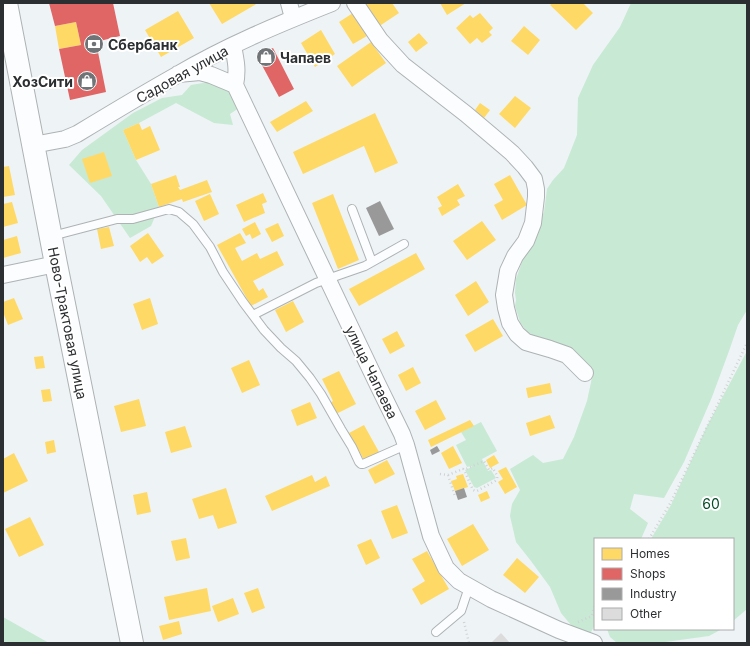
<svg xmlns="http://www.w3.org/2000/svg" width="750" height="646" viewBox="0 0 750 646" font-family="Inter,sans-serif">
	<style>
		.green { fill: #c8e9d4 }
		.homes { fill: #ffd966 }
		.shops { fill: #e06666 }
		.industry { fill: #999 }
		.building { fill: #dcdcdd }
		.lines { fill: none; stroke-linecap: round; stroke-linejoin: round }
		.service-casing { stroke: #aeb2b4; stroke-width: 10 }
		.minor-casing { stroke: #aeb2b4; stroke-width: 18 }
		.primary-casing { stroke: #aeb2b4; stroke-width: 24 }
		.path { stroke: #d0d2d3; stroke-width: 2.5; stroke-dasharray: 1 3; stroke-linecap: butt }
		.service { stroke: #fcfdfe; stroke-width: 8 }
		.minor { stroke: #fcfdfe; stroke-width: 16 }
		.primary { stroke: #fcfdfe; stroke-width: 22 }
		.labels { text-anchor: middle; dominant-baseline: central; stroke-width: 4; stroke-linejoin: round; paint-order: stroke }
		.poi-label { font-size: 14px; font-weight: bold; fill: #2c2f31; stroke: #fff; text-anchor: start }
		.street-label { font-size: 14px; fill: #2c2f31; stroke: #fff }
		.park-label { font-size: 14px; fill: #044b27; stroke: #fff }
	</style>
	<rect width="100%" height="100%" fill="#eef3f6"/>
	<!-- green -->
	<path class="green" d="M 631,3 L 747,3 L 747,310 L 738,325 L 729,351 L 712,397 L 684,462 L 664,498 L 634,494 L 630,509 L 648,523 L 641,539 L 595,539 L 595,625 L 587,639 L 571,625 L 561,613 L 550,587 L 531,561 L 516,542 L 510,516 L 512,504 L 520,490 L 510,469 L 533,455 L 543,463 L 563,459 L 574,437 L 587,401 L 593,373 L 578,354 L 555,342 L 541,340 L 527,332 L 520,322 L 515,306 L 516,300 L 515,293 L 516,279 L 523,259 L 544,212 L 547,189 L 553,180 L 564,168 L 577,135 L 578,98 L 593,65 L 620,27 Z
		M 219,82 L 231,89 L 239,108 L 230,114 L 233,125 L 214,123 L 176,103 L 139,123 L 123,130 L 136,160 L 151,184 L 159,207 L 151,226 L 130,238 L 101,196 L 69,165 L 82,150 L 133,113 L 162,98 L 182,95 L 191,85 L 203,83 Z
		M 747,351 L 747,609 L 733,621 L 733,539 L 651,539 L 671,505 L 706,428 Z
		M 481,422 L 497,451 L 482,459 L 488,471 L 491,470 L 496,478 L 477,488 L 474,487 L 465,470 L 472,467 L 471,466 L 467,467 L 456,445 L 466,440 L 461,432 Z
		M 3,617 L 49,643 L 3,643 Z
		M 607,629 L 722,629 L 709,636 L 658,643 L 617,643 L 610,637 Z"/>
	<!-- homes -->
	<path class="homes" d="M 209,3 L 258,3 L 222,24 Z
		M 363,3 L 392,3 L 399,13 L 378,27 Z
		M 440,3 L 466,3 L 447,15 Z
		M 553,3 L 583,3 L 593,13 L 576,30 L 550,5 Z
		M 178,11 L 194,38 L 161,57 L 145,30 Z
		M 353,13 L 367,36 L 353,44 L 339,22 Z
		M 480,13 L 493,28 L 489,32 L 492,35 L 482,43 L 477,38 L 470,44 L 456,28 L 470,15 L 473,18 Z
		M 76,22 L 81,45 L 59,49 L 55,26 Z
		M 524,26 L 540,40 L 528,55 L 511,41 Z
		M 321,30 L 335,54 L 315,67 L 301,43 Z
		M 419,33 L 428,43 L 416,52 L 408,42 Z
		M 371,42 L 386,63 L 352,87 L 337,66 Z
		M 515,96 L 531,108 L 515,128 L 499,114 Z
		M 306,101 L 313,111 L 277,132 L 270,122 Z
		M 480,103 L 490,110 L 484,118 L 475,110 Z
		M 375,113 L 398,163 L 375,173 L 364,146 L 303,174 L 293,152 Z
		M 139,123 L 142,130 L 150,126 L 160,150 L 136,160 L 123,130 Z
		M 104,152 L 112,176 L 90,183 L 82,159 Z
		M 9,166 L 15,195 L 3,197 L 3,167 Z
		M 176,175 L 180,187 L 178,187 L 180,190 L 207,180 L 212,192 L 183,202 L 182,199 L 159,207 L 151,184 Z
		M 510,175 L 527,205 L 502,220 L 494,205 L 503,200 L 494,184 Z
		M 458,184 L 465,196 L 457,200 L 460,205 L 442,216 L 438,208 L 442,206 L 437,197 Z
		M 263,193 L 267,202 L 262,204 L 265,213 L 244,222 L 236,205 Z
		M 210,194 L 219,214 L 204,221 L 195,201 Z
		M 333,194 L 359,260 L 338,269 L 312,203 Z
		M 12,202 L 18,223 L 3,227 L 3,204 Z
		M 482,221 L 496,240 L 467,260 L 453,241 Z
		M 255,222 L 261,234 L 252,239 L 250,234 L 246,236 L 242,229 Z
		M 278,223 L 284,236 L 272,242 L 265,229 Z
		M 109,227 L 114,246 L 101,249 L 97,229 Z
		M 148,233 L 164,256 L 152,264 L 147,257 L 140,262 L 130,246 Z
		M 240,233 L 246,243 L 235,248 L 242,261 L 257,253 L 260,259 L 277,251 L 284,265 L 253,281 L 259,291 L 263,288 L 268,297 L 251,306 L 217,245 Z
		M 17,236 L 21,253 L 3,258 L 3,240 Z
		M 416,253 L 425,269 L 359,306 L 349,289 Z
		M 476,281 L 489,302 L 468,316 L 455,295 Z
		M 14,298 L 23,319 L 8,325 L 3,312 L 3,302 Z
		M 150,298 L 158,324 L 142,330 L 133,304 Z
		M 293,301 L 304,322 L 286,332 L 275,310 Z
		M 493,319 L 503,336 L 475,352 L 465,335 Z
		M 397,331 L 405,346 L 390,354 L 382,339 Z
		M 43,356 L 45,368 L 36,369 L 34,357 Z
		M 249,360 L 260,385 L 242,393 L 231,368 Z
		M 413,367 L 421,383 L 406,391 L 398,375 Z
		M 339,371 L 356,404 L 336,414 L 330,403 L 333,401 L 322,379 Z
		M 550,383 L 552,393 L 528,398 L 526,388 Z
		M 50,389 L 52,401 L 43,402 L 41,390 Z
		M 139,399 L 146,426 L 121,432 L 114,406 Z
		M 436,400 L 446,419 L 425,430 L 415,411 Z
		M 310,402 L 317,418 L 297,426 L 291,410 Z
		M 550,415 L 555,428 L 530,436 L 526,423 Z
		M 470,420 L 474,426 L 431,447 L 428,440 Z
		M 364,425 L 379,452 L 364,460 L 349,433 Z
		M 185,426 L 192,447 L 171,453 L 165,432 Z
		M 54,440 L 56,452 L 47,454 L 45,442 Z
		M 453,446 L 462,463 L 449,469 L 441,453 Z
		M 14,453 L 28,481 L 3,493 L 3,459 Z
		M 494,455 L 499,463 L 490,468 L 486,460 Z
		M 387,460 L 395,474 L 375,484 L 368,470 Z
		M 506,467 L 517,487 L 505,494 L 498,482 L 503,479 L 498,471 Z
		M 463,474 L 468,487 L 455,491 L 451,481 L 457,479 L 456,476 Z
		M 312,475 L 315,482 L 326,476 L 330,486 L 272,511 L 265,496 Z
		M 226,488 L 237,523 L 218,529 L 213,515 L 199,519 L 192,499 Z
		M 487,491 L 490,498 L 481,502 L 478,495 Z
		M 147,492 L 151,512 L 137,515 L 133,495 Z
		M 397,505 L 408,533 L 392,539 L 381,511 Z
		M 30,517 L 44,545 L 19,557 L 5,529 Z
		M 473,524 L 489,550 L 462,566 L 447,539 Z
		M 186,538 L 190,558 L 176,561 L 171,541 Z
		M 371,539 L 380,558 L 366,565 L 357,545 Z
		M 427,551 L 449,589 L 421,605 L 412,589 L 425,581 L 412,559 Z
		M 517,558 L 539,577 L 525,593 L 503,575 Z
		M 207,588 L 211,611 L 169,620 L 164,597 Z
		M 258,588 L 265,608 L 252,613 L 244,593 Z
		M 233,598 L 239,614 L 218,622 L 212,606 Z
		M 179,621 L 182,634 L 163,640 L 159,626 Z"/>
	<!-- shops -->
	<path class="shops" d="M 49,3 L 113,3 L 120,36 L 96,42 L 106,92 L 70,100 L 59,49 L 81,45 L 76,22 L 55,26 Z
		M 273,48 L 294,89 L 279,97 L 257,56 Z"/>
	<!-- industry -->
	<path class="industry" d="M 380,201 L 394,229 L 379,236 L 366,208 Z
		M 437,446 L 440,451 L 432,455 L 430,450 Z
		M 464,488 L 467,497 L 458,500 L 455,491 Z"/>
	<!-- building -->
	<path class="building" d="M 501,633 L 510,643 L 491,643 Z"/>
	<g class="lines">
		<!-- service casing -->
		<g class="service-casing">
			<path id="service" d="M 352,209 L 372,262
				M 52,236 L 117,219 L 133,219 L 169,209 L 179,212 L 193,224 L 210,247 L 223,272 L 243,302 L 264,330 L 281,348 L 296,361 L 310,378 L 321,394 L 341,429 L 352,447 L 359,462 L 361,464 L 363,464 L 406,445
				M 253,315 L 316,283 L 365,266 L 404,244
				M 436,632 L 461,611 L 469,587"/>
		</g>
		<!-- minor casing -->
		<g class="minor-casing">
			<path id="minor" d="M 289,3 L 293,18
				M 355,3 L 380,40 L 403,65 L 466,114 L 512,153 L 525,167 L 534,179 L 536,189 L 536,197 L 533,223 L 526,241 L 515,256 L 508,271 L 504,295 L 506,308 L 510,323 L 517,334 L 526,342 L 550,349 L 567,355 L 585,373
				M 233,46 C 236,61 238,70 235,85
				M 178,74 L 200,72 L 211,75 L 235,85 L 377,383 L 402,434 L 406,445 L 431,536 L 446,568 L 459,581 L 491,599 L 559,630 L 594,643
				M 33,145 L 65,139 L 77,134 C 110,114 143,94 177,75 C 226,46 279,24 332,3
				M 3,275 L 56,264"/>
		</g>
		<!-- primary casing -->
		<g class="primary-casing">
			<path id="primary" d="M 6,3 L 56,264 L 132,643"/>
		</g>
		<!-- path -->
		<path class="path" d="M 440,474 L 448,475 L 463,469 L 465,472 L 473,490 L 475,491 L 477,491 L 495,481 C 500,477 495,473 493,468 L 489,470 L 484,461 L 464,470
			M 448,475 L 455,496
			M 649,539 L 671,502 L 747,343
			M 592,615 L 595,604
			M 464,622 L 469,643
			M 578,622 L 592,616 L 595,613"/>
		<!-- service -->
		<use href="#service" class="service"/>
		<!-- minor -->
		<use href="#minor" class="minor"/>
		<!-- primary -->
		<use href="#primary" class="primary"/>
	</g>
	<!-- icons -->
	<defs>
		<g id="bank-disc" transform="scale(1)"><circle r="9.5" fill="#707476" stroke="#fff"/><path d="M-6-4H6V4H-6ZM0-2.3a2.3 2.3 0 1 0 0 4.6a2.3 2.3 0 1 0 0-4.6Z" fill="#fff"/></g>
		<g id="shop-disc" transform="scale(1)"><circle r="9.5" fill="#707476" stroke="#fff"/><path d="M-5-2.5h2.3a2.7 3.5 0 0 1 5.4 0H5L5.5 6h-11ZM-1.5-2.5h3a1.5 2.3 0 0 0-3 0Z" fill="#fff"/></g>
	</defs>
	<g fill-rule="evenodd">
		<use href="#bank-disc" x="94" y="44"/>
		<use href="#shop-disc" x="266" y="57"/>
		<use href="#shop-disc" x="87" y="81"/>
	</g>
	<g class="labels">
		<!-- poi labels -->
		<g class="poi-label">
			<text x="108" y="44">Сбербанк</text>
			<text x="280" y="57">Чапаев</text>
			<text x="73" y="81" text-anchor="end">ХозСити</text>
		</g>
		<!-- street labels -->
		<g class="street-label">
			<text transform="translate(182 74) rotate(-29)">Садовая улица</text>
			<text transform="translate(68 323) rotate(79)">Ново-Трактовая улица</text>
			<text transform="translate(372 372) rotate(64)">улица Чапаева</text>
		</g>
		<!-- park labels -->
		<g class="park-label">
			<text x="711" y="503">60</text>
		</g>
	</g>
	<!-- border -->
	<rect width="750" height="646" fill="none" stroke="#2c2f31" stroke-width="8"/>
	<!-- legend -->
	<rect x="594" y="538" width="140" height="92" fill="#ffffff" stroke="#abacad"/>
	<rect x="602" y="548" width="20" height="12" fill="#ffd966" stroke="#abacad"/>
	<text x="630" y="558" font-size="12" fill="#2c2f31">Homes</text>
	<rect x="602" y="568" width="20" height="12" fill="#e06666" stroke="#abacad"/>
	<text x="630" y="578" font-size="12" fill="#2c2f31">Shops</text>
	<rect x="602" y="588" width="20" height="12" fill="#999999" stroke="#abacad"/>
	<text x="630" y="598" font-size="12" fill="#2c2f31">Industry</text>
	<rect x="602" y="608" width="20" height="12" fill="#dcdcdd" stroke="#abacad"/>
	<text x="630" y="618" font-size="12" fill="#2c2f31">Other</text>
</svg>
